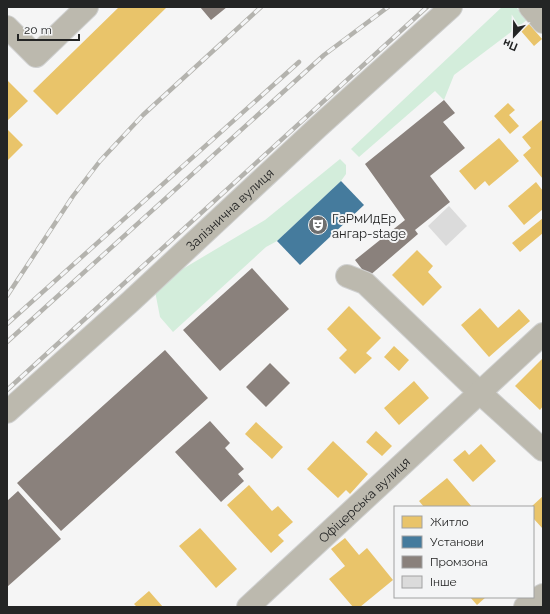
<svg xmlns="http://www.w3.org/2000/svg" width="550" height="614" viewBox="0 0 550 614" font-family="Raleway,sans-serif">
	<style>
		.green { fill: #d3eddb }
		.homes { fill: #e9c46a }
		.public { fill: #457b9d }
		.industry { fill: #8a817c }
		.building { fill: #dbdbdb }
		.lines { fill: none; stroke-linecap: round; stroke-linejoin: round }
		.minor-casing { stroke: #cfd0d0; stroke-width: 24 }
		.minor { stroke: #bcb9ae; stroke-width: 22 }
		.rail-casing { stroke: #b4b3ae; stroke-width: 4.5 }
		.rail { stroke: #f4f5f6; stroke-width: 3; stroke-dasharray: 9; stroke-linecap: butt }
		.labels { text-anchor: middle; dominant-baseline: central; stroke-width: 4; stroke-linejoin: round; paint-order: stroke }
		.street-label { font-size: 13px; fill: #242525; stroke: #f4f5f6 }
		.poi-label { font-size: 13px; fill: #242525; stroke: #f4f5f6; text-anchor: start }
	</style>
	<rect width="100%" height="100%" fill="#f5f5f5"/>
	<!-- green -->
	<path class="green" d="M 502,7 L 516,7 L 527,20 L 454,75 L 444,100 L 435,91 L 359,157 L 351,149 Z
		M 340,159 L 346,165 L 346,174 L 341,181 L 277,241 L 266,247 L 173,332 L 160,317 L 154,286 L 265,220 Z"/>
	<!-- homes -->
	<path class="homes" d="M 119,7 L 167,7 L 57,115 L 33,91 Z
		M 529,24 L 542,39 L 534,46 L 521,31 Z
		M 7,80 L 28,101 L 7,121 Z
		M 508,103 L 515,110 L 509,115 L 519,126 L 510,134 L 494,116 Z
		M 543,119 L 543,179 L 523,155 L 531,148 L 522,137 Z
		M 7,129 L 23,145 L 7,161 Z
		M 499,138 L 519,161 L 489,186 L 485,181 L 475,190 L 459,171 Z
		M 536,182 L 543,191 L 543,209 L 524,225 L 508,206 Z
		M 543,218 L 543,233 L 520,252 L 512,243 Z
		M 417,250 L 433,266 L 428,272 L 442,287 L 423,306 L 392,275 Z
		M 349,306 L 381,338 L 366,353 L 372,358 L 355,374 L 339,358 L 347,350 L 327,329 Z
		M 480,308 L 498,328 L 519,309 L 530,321 L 489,357 L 461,325 Z
		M 394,346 L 409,360 L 399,371 L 384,357 Z
		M 543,358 L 543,406 L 540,410 L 515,386 Z
		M 414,381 L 429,398 L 399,425 L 384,408 Z
		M 256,422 L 283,447 L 272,459 L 245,434 Z
		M 376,431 L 392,446 L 382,456 L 366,442 Z
		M 333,441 L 368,474 L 350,494 L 346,490 L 338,498 L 307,469 Z
		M 481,444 L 496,461 L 473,482 L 453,460 L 465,450 L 469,455 Z
		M 447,478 L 472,507 L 424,507 L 419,501 Z
		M 249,485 L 272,511 L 278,506 L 293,522 L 278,535 L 284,541 L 271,553 L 227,505 Z
		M 543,496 L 543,529 L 533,518 L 533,507 L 531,507 Z
		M 200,528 L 237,569 L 216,588 L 179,546 Z
		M 345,538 L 359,555 L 367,548 L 393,580 L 360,607 L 353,607 L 329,579 L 345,566 L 331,549 Z
		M 149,591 L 163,607 L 137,607 L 134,604 Z
		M 470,597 L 486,597 L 477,605 Z"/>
	<!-- public -->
	<path class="public" d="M 341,181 L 364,205 L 300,265 L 277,241 Z"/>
	<!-- industry -->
	<path class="industry" d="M 200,7 L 227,7 L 211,20 Z
		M 444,100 L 455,113 L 443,122 L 465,148 L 430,176 L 450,202 L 415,230 L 418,234 L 368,277 L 355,260 L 405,220 L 365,164 Z
		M 252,268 L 289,309 L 220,371 L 183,330 Z
		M 165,350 L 208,398 L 61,531 L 17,483 Z
		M 270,363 L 290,383 L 266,407 L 246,387 Z
		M 210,421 L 230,443 L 225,448 L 244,469 L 238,474 L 244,481 L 221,502 L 175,452 Z
		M 18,491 L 61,539 L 7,587 L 7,501 Z"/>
	<!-- building -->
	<path class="building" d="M 449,206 L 467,226 L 446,246 L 428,226 Z"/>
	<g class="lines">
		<!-- minor casing -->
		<g class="minor-casing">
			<g id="minor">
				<path d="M 530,7 L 543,22"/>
				<path d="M 7,27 L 36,56 L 87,7"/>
				<path d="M 347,276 L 365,283 L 479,392 L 543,450"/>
				<path id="s1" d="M 7,412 L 130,302 L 318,127 L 451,7"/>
				<path id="s2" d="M 248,607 L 543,334"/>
				<path d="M 525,607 L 543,595"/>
			</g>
		</g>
		<!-- minor -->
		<use href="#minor" class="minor"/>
		<!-- rail casing -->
		<g class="rail-casing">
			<path id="rail" d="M 7,296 L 73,196 L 100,161 L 143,115 L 261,7
				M 7,324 L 299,62
				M 7,342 L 324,55 L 388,7
				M 7,390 L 427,7"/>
		</g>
		<!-- rail -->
		<use href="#rail" class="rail"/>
	</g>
	<!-- icons -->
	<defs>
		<g id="theatre-disc" transform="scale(1)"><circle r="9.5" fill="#6d6e6e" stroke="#f4f5f6"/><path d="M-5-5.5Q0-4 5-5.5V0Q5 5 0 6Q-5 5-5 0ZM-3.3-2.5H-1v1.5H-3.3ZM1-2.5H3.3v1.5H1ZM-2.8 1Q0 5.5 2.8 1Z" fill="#fff"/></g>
	</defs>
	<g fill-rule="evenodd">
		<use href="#theatre-disc" x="318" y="225"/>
	</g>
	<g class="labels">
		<!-- street labels -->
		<g class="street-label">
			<text stroke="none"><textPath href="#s1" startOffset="301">Залізнична вулиця</textPath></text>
			<text stroke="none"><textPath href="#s2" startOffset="158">Офіцерська вулиця</textPath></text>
		</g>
		<!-- poi labels -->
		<g class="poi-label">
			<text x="332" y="218">ГаРмИдЕр<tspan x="332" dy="15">ангар-stage</tspan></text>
		</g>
	</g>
	<!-- border -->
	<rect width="550" height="614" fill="none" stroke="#242525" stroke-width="16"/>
	<!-- legend -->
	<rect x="394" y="506" width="140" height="92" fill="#f4f5f6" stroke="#a1a2a2"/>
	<rect x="402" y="516" width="20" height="12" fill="#e9c46a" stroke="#a1a2a2"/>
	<text x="430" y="526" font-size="12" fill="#242525">Житло</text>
	<rect x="402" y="536" width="20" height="12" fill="#457b9d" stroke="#a1a2a2"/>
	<text x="430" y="546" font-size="12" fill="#242525">Установи</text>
	<rect x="402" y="556" width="20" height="12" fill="#8a817c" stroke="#a1a2a2"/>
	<text x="430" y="566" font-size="12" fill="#242525">Промзона</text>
	<rect x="402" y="576" width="20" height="12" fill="#dbdbdb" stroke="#a1a2a2"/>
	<text x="430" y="586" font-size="12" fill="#242525">Інше</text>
	<!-- north arrow -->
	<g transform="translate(514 36) rotate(202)" stroke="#f4f5f6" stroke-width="3" paint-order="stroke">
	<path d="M0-3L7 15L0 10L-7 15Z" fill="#242525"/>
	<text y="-6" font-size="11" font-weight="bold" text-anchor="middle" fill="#242525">Пн</text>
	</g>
	<!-- scale -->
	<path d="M18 34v6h61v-6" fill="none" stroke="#242525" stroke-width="2"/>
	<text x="24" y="34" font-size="12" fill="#242525" stroke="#f4f5f6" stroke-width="3" paint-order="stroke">20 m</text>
</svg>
